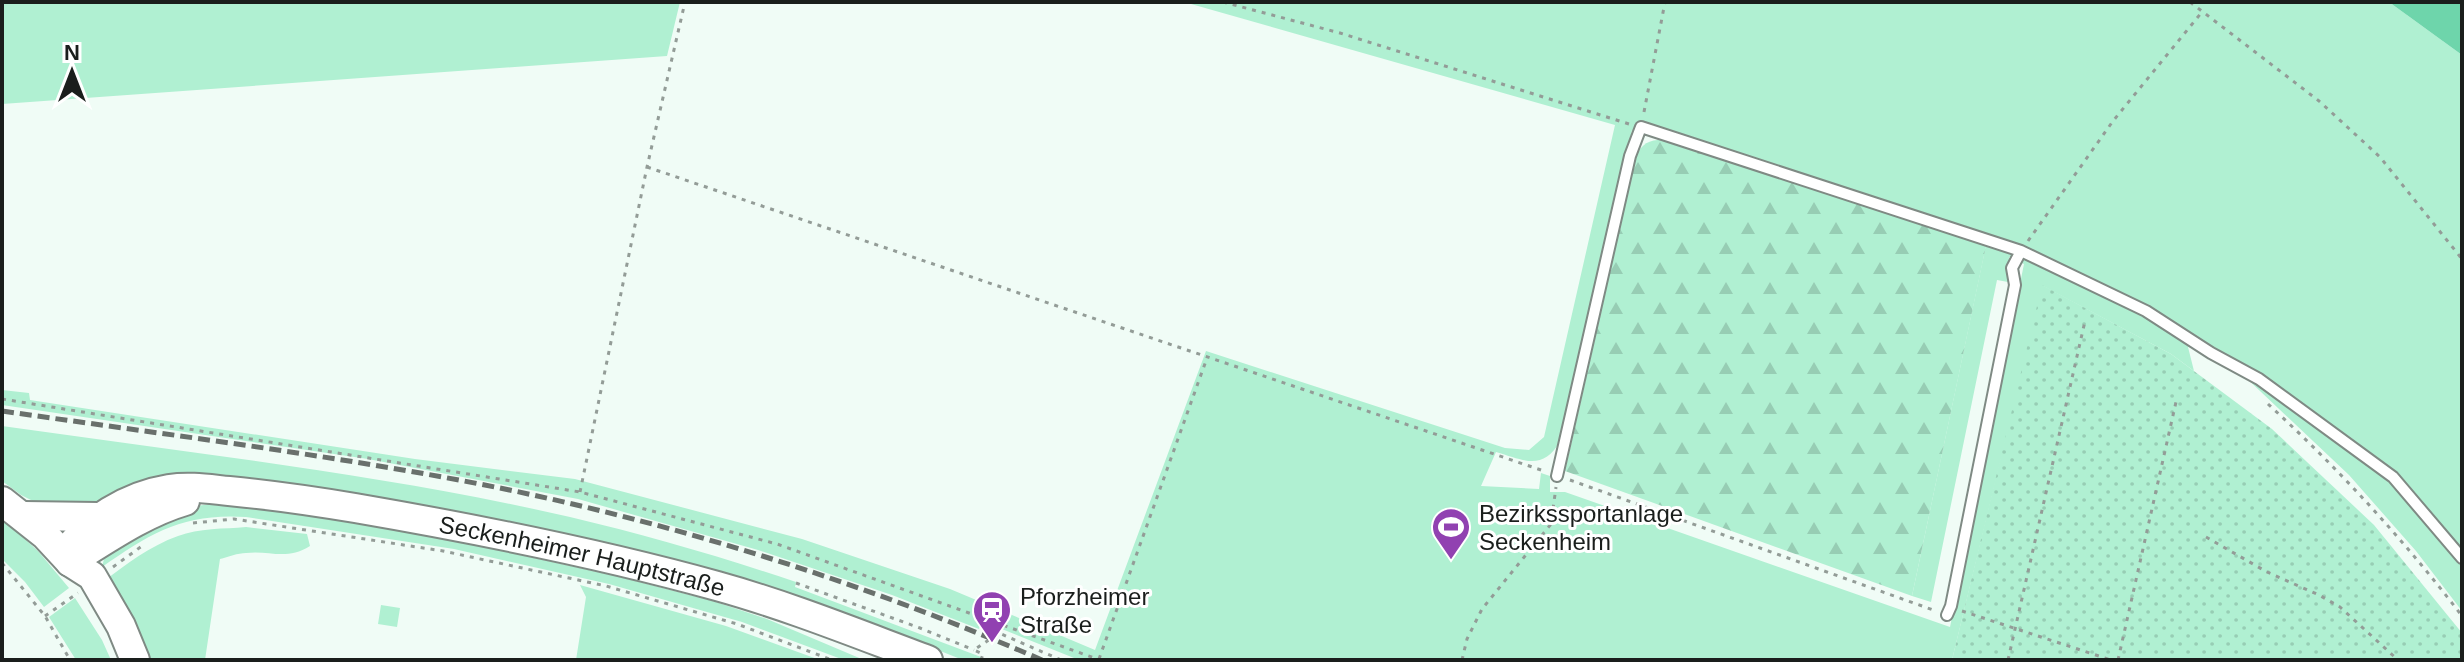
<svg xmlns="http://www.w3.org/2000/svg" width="2464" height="662" viewBox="0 0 2464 662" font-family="Arial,sans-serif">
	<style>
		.grass { fill: #b0f0d2; fill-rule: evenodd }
		.forest { fill: url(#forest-firs) }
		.garden { fill: url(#garden-dots) }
		.water { fill: #6ed5ab }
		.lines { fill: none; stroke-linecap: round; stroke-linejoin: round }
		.service-casing { stroke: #7f8a84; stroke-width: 14 }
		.secondary-casing { stroke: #7f8a84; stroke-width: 32 }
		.path { stroke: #939c97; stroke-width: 3; stroke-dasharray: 4 6; stroke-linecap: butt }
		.service { stroke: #fff; stroke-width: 10 }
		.secondary { stroke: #fff; stroke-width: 28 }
		.rail { stroke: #69706c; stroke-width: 5; stroke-dasharray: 12 6; stroke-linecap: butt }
		.labels { text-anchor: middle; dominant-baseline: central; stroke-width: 6; stroke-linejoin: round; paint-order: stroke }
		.poi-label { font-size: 24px; fill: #1a1e1c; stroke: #fff; text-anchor: start }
		.street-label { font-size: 24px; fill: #1a1e1c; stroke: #fff }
	</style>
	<defs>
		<pattern id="forest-firs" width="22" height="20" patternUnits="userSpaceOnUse" patternTransform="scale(2)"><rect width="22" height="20" fill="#b0f0d2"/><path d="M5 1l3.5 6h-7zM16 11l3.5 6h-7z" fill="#97cdb4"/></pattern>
		<pattern id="garden-dots" width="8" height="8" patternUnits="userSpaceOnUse" patternTransform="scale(2)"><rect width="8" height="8" fill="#b0f0d2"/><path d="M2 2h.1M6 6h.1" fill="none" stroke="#97cdb4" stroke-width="1.8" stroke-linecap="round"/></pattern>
	</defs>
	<rect width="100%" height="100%" fill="#f0fcf6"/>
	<!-- grass -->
	<path class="grass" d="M 2,2 L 680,2 L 667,56 L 2,104 Z
		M 1184,2 L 2389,2 L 2462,55 L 2462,549 L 2396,472 L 2367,450 L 2264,376 L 2224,353 L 2188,347 L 2194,371 L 2171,354 L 2043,286 L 1952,660 L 1079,660 L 982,621 L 979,629 L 892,595 L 758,550 L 578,499 L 368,459 L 2,405 L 2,390 L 29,393 L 30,400 L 415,459 L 575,479 L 802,539 L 950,589 L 1095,650 L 1206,351 L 1505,448 L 1529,450 L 1544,437 L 1615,125 ZM 1632,130 L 1986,245 L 1912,596 L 1931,602 L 1997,280 L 2008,282 L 2009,257 L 2024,264 L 1950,627 L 1565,492 L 1550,492 L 1550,476 L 1541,473 L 1539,489 L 1481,486 L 1496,452 C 1526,461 1543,471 1561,440 Z
		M 2241,373 L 2393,481 L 2462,566 L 2462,611 L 2416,551 L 2349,475 Z
		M 2,426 C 191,453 383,474 570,517 C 646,535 722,557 796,582 L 795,587 L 989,660 L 963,660 L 910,639 L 727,576 L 142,484 L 88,505 L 39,504 L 21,495 L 2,481 Z
		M 217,503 L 365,521 L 616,576 L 713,601 L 767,619 L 864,660 L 844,660 L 742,622 L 609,584 L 454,549 L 246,517 C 183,513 151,533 102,567 L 104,559 L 113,547 L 197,506 Z
		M 2,518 L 38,551 L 69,588 L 44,607 L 25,582 L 2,559 Z
		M 246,527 L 307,534 L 310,546 C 286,561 270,550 246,553 C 238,553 228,557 220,559 L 205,660 L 140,660 L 103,582 C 126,564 150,546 178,536 C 199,528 224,529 246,527 Z
		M 580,585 L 726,626 L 820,660 L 576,660 L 586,597 Z
		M 75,598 L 102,640 L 111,660 L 76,660 L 49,617 Z
		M 381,605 L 400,608 L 397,627 L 378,624 Z"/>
	<!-- forest -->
	<path class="forest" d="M 1668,140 L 1986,246 L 1912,596 L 1565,471 L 1636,157 C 1642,142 1651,139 1668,140 Z"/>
	<!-- garden -->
	<path class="garden" d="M 2042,285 L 2171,354 L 2272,429 L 2374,525 L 2462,633 L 2462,660 L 1952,660 Z"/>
	<!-- water -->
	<path class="water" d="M 2389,2 L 2462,2 L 2462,55 Z"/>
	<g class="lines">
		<!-- service casing -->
		<g class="service-casing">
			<path id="service" d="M 1557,476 L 1630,156 L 1641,127 L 2021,251 L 2146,311 L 2211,353 L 2259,379 L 2393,477 L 2462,558
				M 1947,615 L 1951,606 L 2015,285 L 2012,268 L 2021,251"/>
		</g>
		<!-- secondary casing -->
		<g class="secondary-casing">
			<g id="secondary">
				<path d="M 2,501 L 45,535 L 70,562 L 92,576 L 121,626 L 135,660"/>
				<path d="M 24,516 L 98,517"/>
				<path id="s1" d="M 64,554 C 89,520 126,496 169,489 C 190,486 208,489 229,491 C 271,495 313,501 355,508 C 477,529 598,553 717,586 C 789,606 858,634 928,660"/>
				<path d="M 70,562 C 107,539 144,513 185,501"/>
			</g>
		</g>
		<!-- path -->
		<path class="path" d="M 1223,2 L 1340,33 L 1629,124
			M 2190,2 L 2319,101 L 2380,157 L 2462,259
			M 1644,112 L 1665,2
			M 647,167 L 1544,471
			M 2028,241 L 2113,121 L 2202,12
			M 2,399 L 580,492 L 777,544 L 1100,660
			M 2268,404 C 2339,469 2404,540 2462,616
			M 1570,480 L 1936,611
			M 580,492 L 647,167 L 685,2
			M 193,523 L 234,519 L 443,551 L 606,586 L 737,624 L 832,660
			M 2206,537 L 2267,572 L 2319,595 L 2340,607 L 2398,660
			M 2,563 L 45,616 L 70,660
			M 113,567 L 142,546
			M 796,583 L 920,628 L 974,650
			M 1962,611 L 2111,660
			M 45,616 L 78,593
			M 987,618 L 983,626 L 999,633
			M 1099,659 L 1207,358
			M 981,660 L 983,654 L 974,650 L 999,633 L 1061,660
			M 1462,660 L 1467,639 L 1482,609 L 1551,524 L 1556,487
			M 2008,660 L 2085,321
			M 2118,660 L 2176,402"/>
		<!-- service -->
		<use href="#service" class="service"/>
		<!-- secondary -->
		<use href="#secondary" class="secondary"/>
		<!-- rail -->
		<path class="rail" d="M 2,411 C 168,435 335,455 500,488 C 685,526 869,585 1042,660"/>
	</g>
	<!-- icons -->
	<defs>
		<g id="stadium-pin" transform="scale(2)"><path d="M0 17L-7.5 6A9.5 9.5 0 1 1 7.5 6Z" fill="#9141b1" stroke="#fff"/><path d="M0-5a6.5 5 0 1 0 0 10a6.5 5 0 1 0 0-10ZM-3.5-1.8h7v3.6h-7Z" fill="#fff"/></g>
		<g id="station-pin" transform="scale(2)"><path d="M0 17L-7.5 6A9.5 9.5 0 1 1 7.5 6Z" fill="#9141b1" stroke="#fff"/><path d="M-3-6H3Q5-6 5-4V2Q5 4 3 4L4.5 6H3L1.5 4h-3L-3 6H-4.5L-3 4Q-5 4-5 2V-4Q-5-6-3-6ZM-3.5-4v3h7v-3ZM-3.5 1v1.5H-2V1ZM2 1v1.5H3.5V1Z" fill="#fff"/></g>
	</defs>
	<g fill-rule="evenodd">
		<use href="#stadium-pin" x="1451" y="527"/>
		<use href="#station-pin" x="992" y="610"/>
	</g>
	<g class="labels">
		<!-- poi labels -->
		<g class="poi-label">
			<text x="1479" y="513">Bezirkssportanlage<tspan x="1479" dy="28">Seckenheim</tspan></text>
			<text x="1020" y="596">Pforzheimer<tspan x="1020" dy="28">Straße</tspan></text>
		</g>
		<!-- street labels -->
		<g class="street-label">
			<text stroke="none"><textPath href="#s1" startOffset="546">Seckenheimer Hauptstraße</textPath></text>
		</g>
	</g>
	<!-- border -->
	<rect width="2464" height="662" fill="none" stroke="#1a1e1c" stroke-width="8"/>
	<!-- north arrow -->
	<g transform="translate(72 72)" stroke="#ffffff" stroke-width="6" paint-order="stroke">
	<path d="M0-6L14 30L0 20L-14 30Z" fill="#1a1e1c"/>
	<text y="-12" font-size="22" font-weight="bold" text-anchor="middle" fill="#1a1e1c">N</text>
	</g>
</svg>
